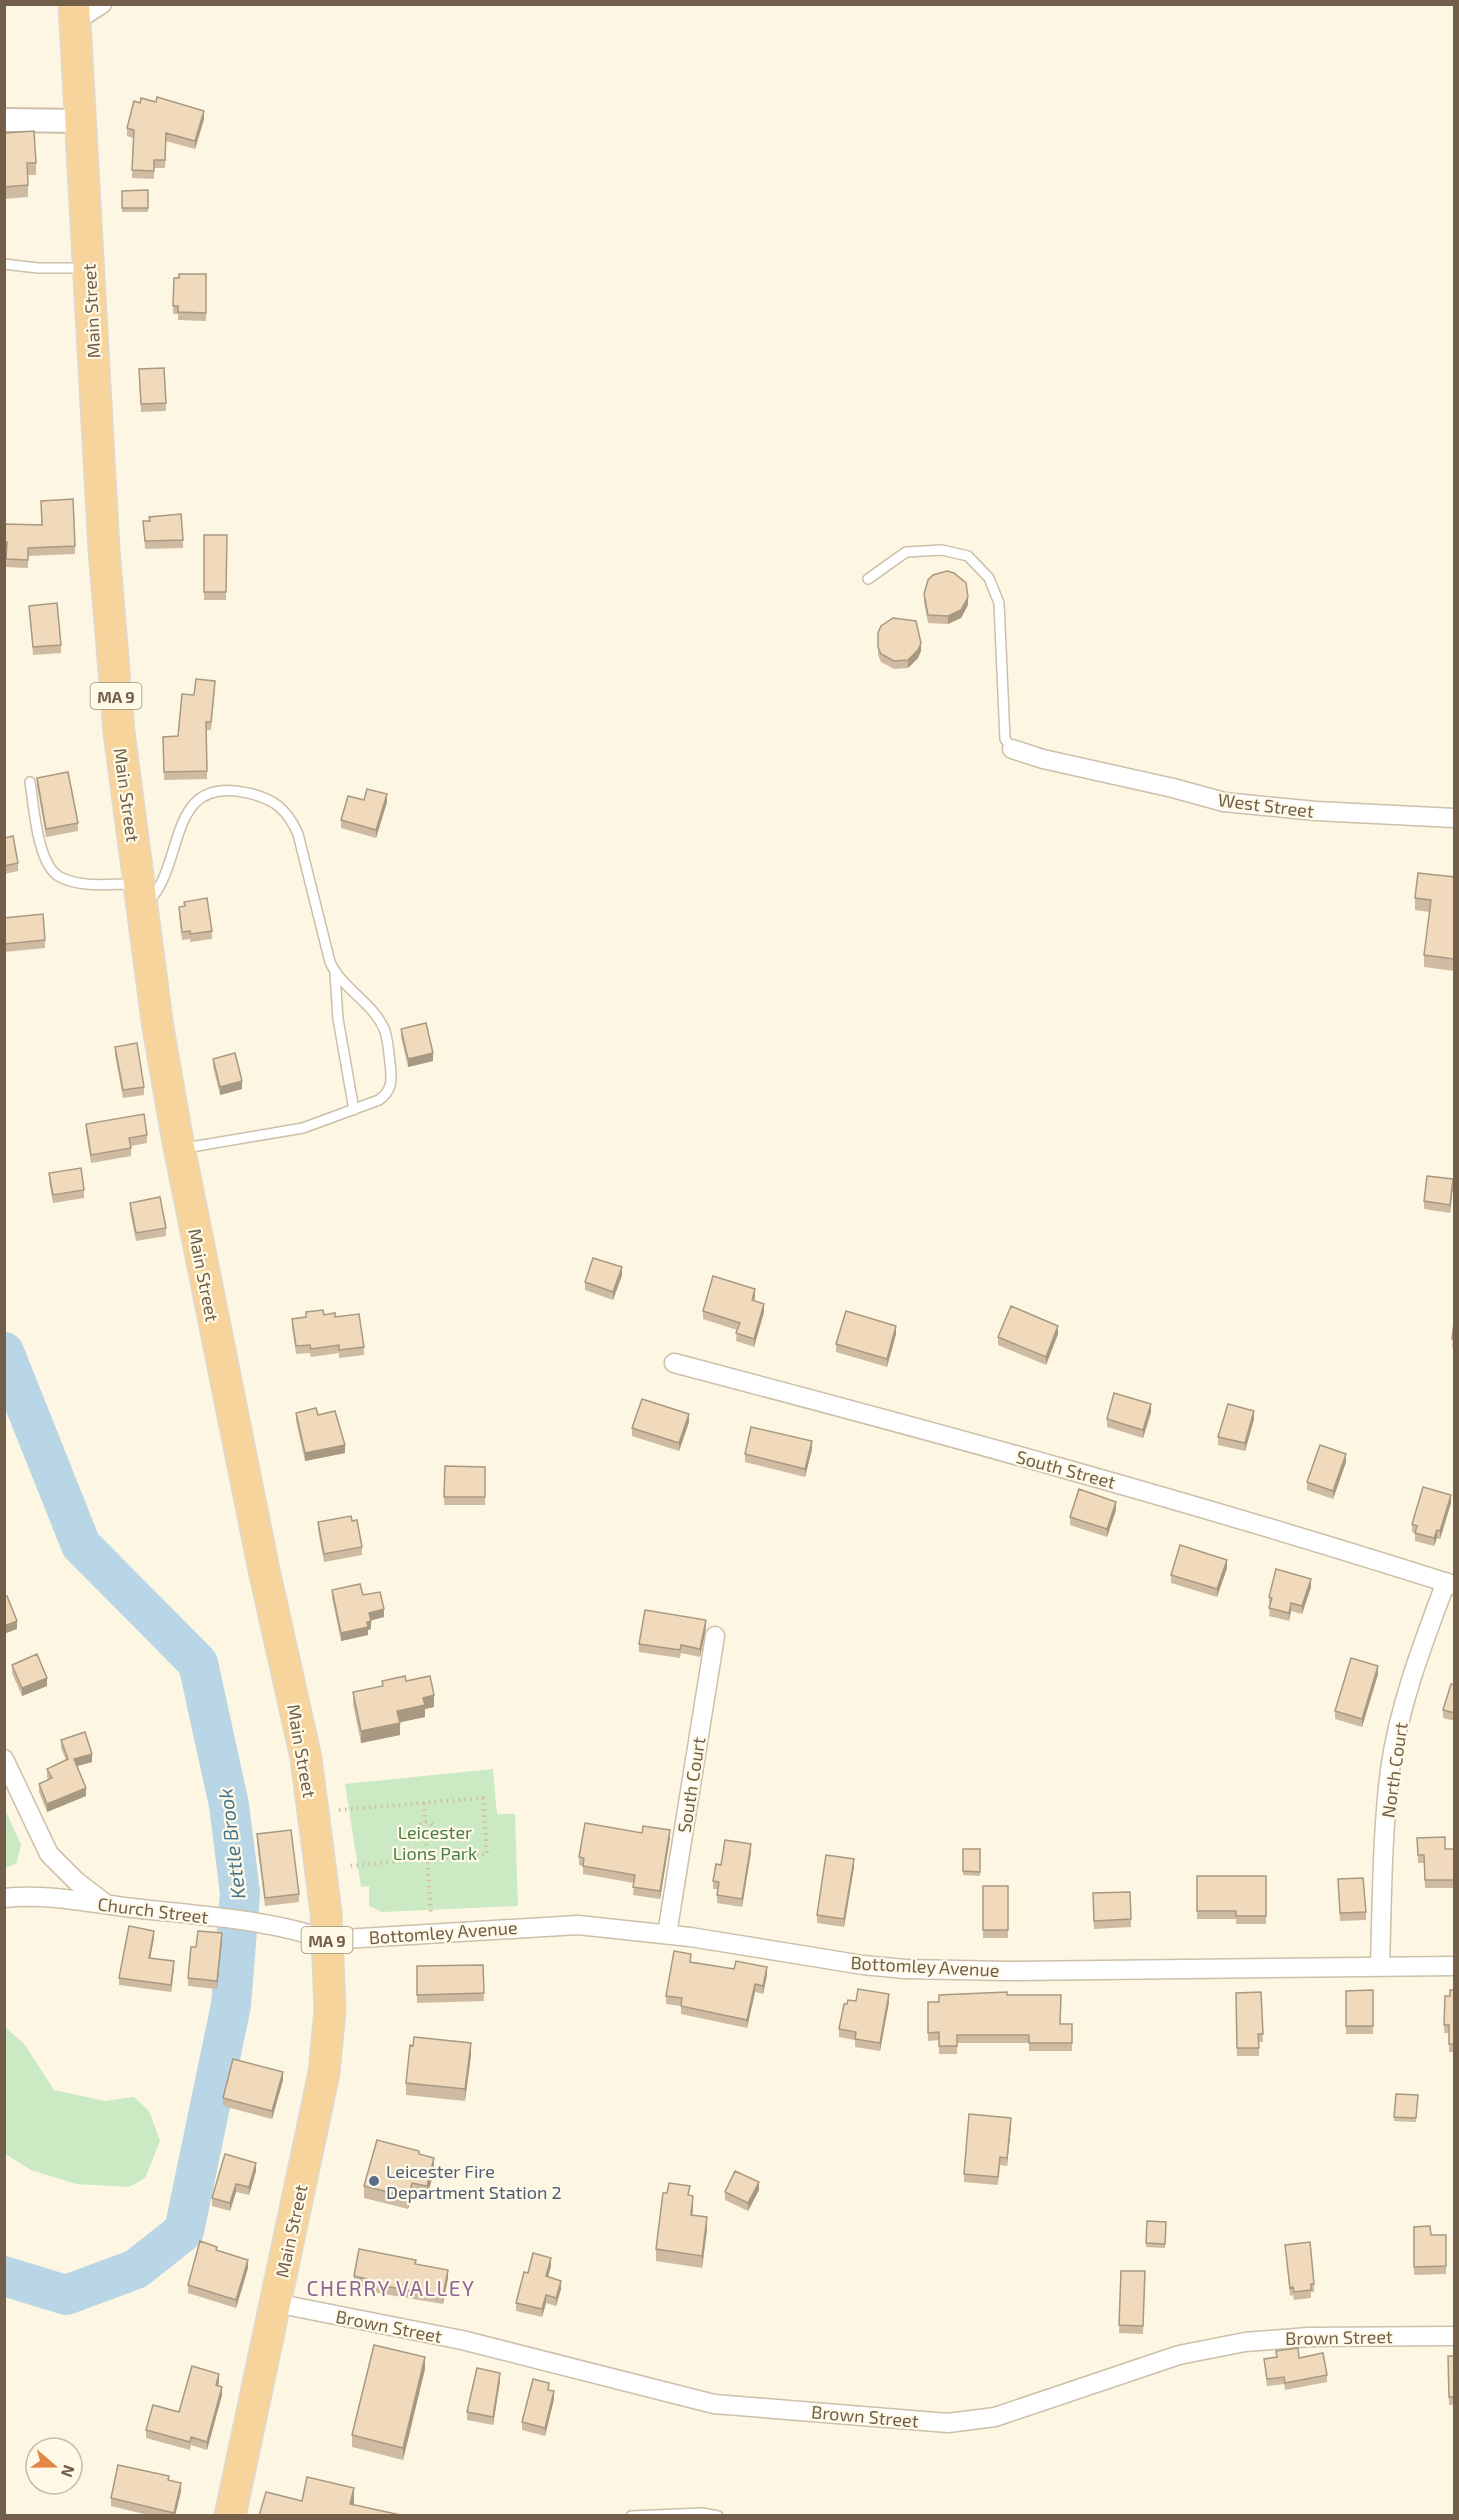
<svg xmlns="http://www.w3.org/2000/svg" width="1459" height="2520" viewBox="0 0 1459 2520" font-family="'Exo 2',sans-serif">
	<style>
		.green { fill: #cbe9c2 }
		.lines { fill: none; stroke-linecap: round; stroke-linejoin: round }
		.river { stroke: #b8d6e5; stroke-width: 40 }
		.service-casing { stroke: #cdbfa9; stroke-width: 12 }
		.minor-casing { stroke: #cdbfa9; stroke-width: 21 }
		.tertiary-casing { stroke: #cdbfa9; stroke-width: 26 }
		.trunk-casing { stroke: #ddd9d3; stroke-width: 33 }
		.path { stroke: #d5bd9e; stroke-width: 4; stroke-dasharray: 1.5 4.5; stroke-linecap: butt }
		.service { stroke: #fff; stroke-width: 9 }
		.minor { stroke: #fff; stroke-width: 18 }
		.tertiary { stroke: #fff; stroke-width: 22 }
		.trunk { stroke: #f7d49b; stroke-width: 30 }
		.wall { fill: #cebba1 }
		.shaded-wall { fill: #a89983 }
		.building { fill: #f0dabb; stroke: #a89983; stroke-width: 1.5 }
		.service-dot { fill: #5c6f8a; stroke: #fffae8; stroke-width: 2 }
		.labels { text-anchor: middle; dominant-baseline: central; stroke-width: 4.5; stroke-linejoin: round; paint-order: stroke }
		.shield { fill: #fffae8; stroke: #9d8e79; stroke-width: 1.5 }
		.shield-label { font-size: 16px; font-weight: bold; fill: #735f49 }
		.street-label { font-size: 18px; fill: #735f49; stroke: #fffae8 }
		.park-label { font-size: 18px; fill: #4b7e44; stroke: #fffae8 }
		.service-label { font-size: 18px; fill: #4e5e75; stroke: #fffae8; text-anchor: start }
		.water-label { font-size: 20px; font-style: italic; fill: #46758d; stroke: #fffae8 }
		.quarter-label { font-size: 21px; letter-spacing: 1.5px; fill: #8e6596; stroke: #fffae8 }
	</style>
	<rect width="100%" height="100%" fill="#fcf6e3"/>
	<!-- green -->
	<path class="green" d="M 493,1769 L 497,1814 L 515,1814 L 518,1906 L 382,1912 L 369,1906 L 369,1886 L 361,1887 L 345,1784 Z
		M 4,1807 L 21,1845 L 16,1864 L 5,1868 Z
		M 4,2026 L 25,2045 L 54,2090 L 105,2101 L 134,2097 L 149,2111 L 160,2141 L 145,2178 L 129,2187 L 76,2184 L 31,2170 L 5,2154 Z"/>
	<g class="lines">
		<!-- river -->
		<path class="river" d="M 4,1352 L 81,1545 L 198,1663 L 229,1805 L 240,1893 L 231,2005 L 184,2231 L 136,2269 L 66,2295 L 4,2276"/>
		<!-- service casing -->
		<g class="service-casing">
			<path id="service" d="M 4,264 L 38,268 L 83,268
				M 868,579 L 906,552 L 942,550 L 968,556 L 989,578 L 999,603 L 1005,739 L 1012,749
				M 30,782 C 34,806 37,865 60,877 C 81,888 111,884 134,884
				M 149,901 C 186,862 166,774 248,793 C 274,799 287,809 298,834 L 330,962 C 342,989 374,1003 385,1031 C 388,1041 389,1053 390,1063 C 392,1079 393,1090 379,1100 L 303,1128 L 185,1148
				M 335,974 L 338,1019 L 354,1110
				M 631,2516 L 702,2513 L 718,2516"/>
		</g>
		<!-- minor casing -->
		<g class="minor-casing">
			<path id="minor" d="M 75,21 L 102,4
				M 1012,749 L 1043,759 L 1173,788 L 1224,802 L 1316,811 L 1454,818
				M 674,1363 C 936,1432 1197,1503 1454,1585
				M 4,1759 L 49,1854 L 76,1881 L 106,1904
				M 4,1898 C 46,1893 91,1903 133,1908 C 194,1915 270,1919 327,1940 L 578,1925 L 690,1937 L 863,1965 L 905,1969 L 1007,1971 L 1454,1966
				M 667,1934 L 715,1636
				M 1380,1965 C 1382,1900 1382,1834 1390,1770 C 1399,1705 1423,1643 1446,1582
				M 275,2303 L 462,2340 L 714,2404 L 948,2423 L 995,2417 L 1179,2355 L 1245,2342 L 1309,2337 L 1454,2336"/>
		</g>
		<!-- tertiary casing -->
		<g class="tertiary-casing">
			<path id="tertiary" d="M 4,120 L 81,121"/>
		</g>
		<!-- trunk casing -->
		<g class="trunk-casing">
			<path id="trunk" d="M 74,4 L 104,550 L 119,732 L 158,1028 L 178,1142 L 264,1570 L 306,1758 L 326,1912 L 330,2010 L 324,2073 L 230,2516"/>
		</g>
		<!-- path -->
		<path class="path" d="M 424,1803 L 425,1822
			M 339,1810 L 483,1798 L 487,1854 L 347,1866
			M418 1830a8 8 0 1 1 16 0a8 8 0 1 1-16 0Z
			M 426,1838 L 431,1915"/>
		<!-- service -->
		<use href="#service" class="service"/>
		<!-- minor -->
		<use href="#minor" class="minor"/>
		<!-- tertiary -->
		<use href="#tertiary" class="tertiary"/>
		<!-- trunk -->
		<use href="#trunk" class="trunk"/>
	</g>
	<!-- wall -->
	<path class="wall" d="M 204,119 L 195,149 L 166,141 L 165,168 L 154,168 L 154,179 L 132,178 L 133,138 L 127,136 L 127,128 Z
		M 4,133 L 36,163 L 36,175 L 28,175 L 28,197 L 4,199 Z
		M 148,190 L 148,212 L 122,212 L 122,191 Z
		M 206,274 L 206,321 L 178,320 L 178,314 L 173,314 L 174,278 Z
		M 139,369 L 166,403 L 166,411 L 141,412 Z
		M 143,521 L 183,540 L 183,548 L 145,549 Z
		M 4,524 L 75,546 L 75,554 L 28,556 L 28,568 L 6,567 L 7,550 L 4,549 Z
		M 204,535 L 227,535 L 226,600 L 204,600 Z
		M 924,594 L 968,605 L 961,618 L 948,624 L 928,623 L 924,602 Z
		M 29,606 L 61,645 L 61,653 L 33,655 Z
		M 878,633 L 921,651 L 918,658 L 908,668 L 894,669 L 881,662 L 878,655 Z
		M 215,689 L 211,730 L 207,730 L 207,779 L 164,780 L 163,737 L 178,736 L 194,695 Z
		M 37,778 L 78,823 L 78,831 L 46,837 L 37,786 Z
		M 364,800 L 387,802 L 376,838 L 341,828 L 341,820 Z
		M 4,838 L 18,863 L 18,871 L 4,874 Z
		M 1455,877 L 1454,971 L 1424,967 L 1424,955 L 1430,912 L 1415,910 L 1415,898 Z
		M 184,902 L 212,931 L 212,939 L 190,942 L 190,939 L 182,940 L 179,915 L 179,907 L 184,906 Z
		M 4,918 L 45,940 L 45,948 L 4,952 Z
		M 401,1029 L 433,1061 L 408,1067 L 401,1037 Z
		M 115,1047 L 144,1087 L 144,1095 L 123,1098 L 115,1055 Z
		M 213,1059 L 242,1089 L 220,1095 L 213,1067 Z
		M 86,1124 L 147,1135 L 147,1143 L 131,1146 L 131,1156 L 91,1163 L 86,1132 Z
		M 49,1173 L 84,1190 L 84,1198 L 53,1203 L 49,1181 Z
		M 1453,1187 L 1450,1213 L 1424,1209 L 1424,1201 Z
		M 130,1203 L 166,1228 L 166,1236 L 136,1241 L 130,1211 Z
		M 622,1275 L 613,1300 L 585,1290 L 585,1282 Z
		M 755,1297 L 754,1301 L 764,1312 L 754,1347 L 736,1341 L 737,1330 L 703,1319 L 703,1311 Z
		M 1455,1313 L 1455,1348 L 1452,1347 Z
		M 324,1315 L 335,1317 L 364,1347 L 364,1355 L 339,1358 L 339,1353 L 311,1357 L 310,1353 L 296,1354 L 292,1327 L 292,1319 Z
		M 896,1334 L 887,1367 L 836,1352 L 836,1344 Z
		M 1058,1334 L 1046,1365 L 998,1345 L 998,1337 Z
		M 1151,1412 L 1143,1438 L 1107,1427 L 1107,1419 Z
		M 296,1413 L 318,1415 L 345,1453 L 305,1461 L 296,1421 Z
		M 1254,1419 L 1245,1451 L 1218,1445 L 1218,1437 Z
		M 689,1422 L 679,1451 L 632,1436 L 632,1428 Z
		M 812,1449 L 805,1477 L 745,1462 L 745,1454 Z
		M 1346,1462 L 1333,1499 L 1307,1490 L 1307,1482 Z
		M 445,1466 L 485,1467 L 485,1505 L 444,1505 Z
		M 1451,1503 L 1440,1539 L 1437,1538 L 1434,1546 L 1415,1541 L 1415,1533 L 1412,1532 L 1412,1524 Z
		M 1116,1510 L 1107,1537 L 1070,1525 L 1070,1517 Z
		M 318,1522 L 362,1547 L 362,1555 L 324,1562 L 318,1530 Z
		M 1227,1568 L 1217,1597 L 1171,1583 L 1171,1575 Z
		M 1311,1587 L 1302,1614 L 1291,1611 L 1289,1621 L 1269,1616 L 1270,1605 L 1269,1605 L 1269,1597 Z
		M 332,1590 L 363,1595 L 384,1617 L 371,1620 L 371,1629 L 368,1630 L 368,1635 L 341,1641 L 332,1598 Z
		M 1455,1621 L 1455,1636 L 1453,1635 L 1453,1627 Z
		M 706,1628 L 700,1657 L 681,1653 L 680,1658 L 639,1652 L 639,1644 Z
		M 12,1665 L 47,1686 L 22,1696 L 12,1673 Z
		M 1378,1674 L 1362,1727 L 1335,1719 L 1335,1711 Z
		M 382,1681 L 406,1681 L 434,1707 L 425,1709 L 425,1717 L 399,1722 L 400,1735 L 361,1743 L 353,1704 L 353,1692 L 382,1686 Z
		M 1455,1685 L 1455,1721 L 1443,1718 L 1443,1710 Z
		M 61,1740 L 92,1762 L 77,1766 L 86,1796 L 47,1812 L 39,1792 L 39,1784 L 48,1780 L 47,1777 L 47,1769 L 66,1760 L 61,1748 Z
		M 257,1834 L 299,1894 L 299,1902 L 265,1906 L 257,1842 Z
		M 670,1838 L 660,1899 L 633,1895 L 634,1883 L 583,1874 L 583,1866 L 579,1865 L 579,1857 Z
		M 1417,1838 L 1445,1849 L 1455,1849 L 1455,1888 L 1425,1888 L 1424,1863 L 1418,1863 Z
		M 963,1849 L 980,1849 L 980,1876 L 963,1875 Z
		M 751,1852 L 742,1907 L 717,1903 L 717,1889 L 713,1889 L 713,1881 Z
		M 854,1867 L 844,1927 L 817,1923 L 817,1915 Z
		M 1197,1876 L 1266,1876 L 1266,1924 L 1236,1924 L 1236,1919 L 1197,1919 Z
		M 1338,1879 L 1366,1912 L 1366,1920 L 1340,1921 Z
		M 983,1886 L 1008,1886 L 1008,1938 L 983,1938 Z
		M 1130,1892 L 1131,1927 L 1094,1929 L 1093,1893 Z
		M 154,1938 L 150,1958 L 174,1968 L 171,1992 L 119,1985 L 119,1978 Z
		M 222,1941 L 217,1989 L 188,1986 L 188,1978 Z
		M 691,1963 L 767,1975 L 763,1994 L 755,1992 L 747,2028 L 681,2014 L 681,2006 L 666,2004 L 666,1996 Z
		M 483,1965 L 484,2001 L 417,2003 L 417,1966 Z
		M 1373,1990 L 1373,2034 L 1346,2034 L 1346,1991 Z
		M 1455,1990 L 1455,2052 L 1449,2052 L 1449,2033 L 1444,2033 L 1445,1996 L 1450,1996 Z
		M 1261,1992 L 1263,2042 L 1259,2042 L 1259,2056 L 1237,2056 L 1236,1993 Z
		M 1007,1995 L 1061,2024 L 1072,2024 L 1072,2051 L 1029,2051 L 1029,2043 L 957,2043 L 957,2054 L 939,2054 L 939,2040 L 928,2041 L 928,2002 L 939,2002 Z
		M 856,2001 L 889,2002 L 880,2051 L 855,2047 L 855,2040 L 839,2037 L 839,2029 L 847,2004 Z
		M 413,2046 L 471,2055 L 465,2101 L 406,2095 L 406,2083 Z
		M 283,2080 L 272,2119 L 223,2106 L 223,2098 Z
		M 1396,2094 L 1418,2095 L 1416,2122 L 1394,2121 Z
		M 1011,2126 L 1007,2166 L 1000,2165 L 998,2185 L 964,2182 L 964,2174 Z
		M 419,2155 L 434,2170 L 427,2198 L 412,2195 L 408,2209 L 364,2198 L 364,2186 Z
		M 256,2171 L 249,2195 L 236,2192 L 230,2211 L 212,2206 L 212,2198 Z
		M 759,2190 L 748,2211 L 725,2200 L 725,2192 Z
		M 690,2195 L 693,2208 L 692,2215 L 707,2229 L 702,2268 L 656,2261 L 656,2249 Z
		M 1147,2221 L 1166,2222 L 1165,2248 L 1146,2247 Z
		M 1414,2227 L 1431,2235 L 1446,2235 L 1446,2274 L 1414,2275 Z
		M 1285,2245 L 1314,2284 L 1314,2292 L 1311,2292 L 1311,2298 L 1294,2300 L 1293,2295 L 1290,2296 Z
		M 217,2250 L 248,2268 L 236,2308 L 188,2293 L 188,2285 Z
		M 416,2264 L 448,2278 L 443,2304 L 366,2291 L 366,2287 L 354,2284 L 354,2276 Z
		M 551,2266 L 548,2277 L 561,2289 L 556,2306 L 546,2303 L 542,2317 L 516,2311 L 516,2303 L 528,2273 Z
		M 1121,2271 L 1145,2271 L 1143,2334 L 1119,2333 Z
		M 1276,2351 L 1299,2358 L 1327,2375 L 1327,2382 L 1285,2390 L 1284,2384 L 1267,2386 L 1264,2359 L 1276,2357 Z
		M 1448,2356 L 1455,2356 L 1455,2405 L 1449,2405 Z
		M 425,2369 L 403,2460 L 352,2447 L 352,2435 Z
		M 500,2381 L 493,2425 L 467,2420 L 467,2412 Z
		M 219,2382 L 218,2386 L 222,2395 L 207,2450 L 191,2445 L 190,2450 L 146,2438 L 146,2430 L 179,2412 Z
		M 549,2390 L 554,2399 L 545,2436 L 522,2430 L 522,2422 Z
		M 169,2480 L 181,2491 L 175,2516 L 152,2516 L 111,2506 L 111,2498 Z"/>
	<!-- shaded-wall -->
	<path class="shaded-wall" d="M 204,111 L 204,119 L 195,149 L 195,141 Z
		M 968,597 L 968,605 L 961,618 L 948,624 L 948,616 Z
		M 921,643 L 921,651 L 918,658 L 908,668 L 908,660 Z
		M 387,794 L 387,802 L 376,838 L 376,830 Z
		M 433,1053 L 433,1061 L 408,1067 L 408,1059 Z
		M 242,1081 L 242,1089 L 220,1095 L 220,1087 Z
		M 1453,1179 L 1453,1187 L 1450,1213 L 1450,1205 Z
		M 622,1267 L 622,1275 L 613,1300 L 613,1292 Z
		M 755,1289 L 755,1297 L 752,1308 L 752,1300 Z
		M 764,1304 L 764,1312 L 754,1347 L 754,1339 Z
		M 896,1326 L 896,1334 L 887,1367 L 887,1359 Z
		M 1058,1326 L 1058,1334 L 1046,1365 L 1046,1357 Z
		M 1151,1404 L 1151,1412 L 1143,1438 L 1143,1430 Z
		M 1254,1411 L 1254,1419 L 1245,1451 L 1245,1443 Z
		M 689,1414 L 689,1422 L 679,1451 L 679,1443 Z
		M 812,1441 L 812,1449 L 805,1477 L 805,1469 Z
		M 345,1445 L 345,1453 L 305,1461 L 305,1453 Z
		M 1346,1454 L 1346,1462 L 1333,1499 L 1333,1491 Z
		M 1451,1495 L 1451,1503 L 1440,1539 L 1440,1531 Z
		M 1116,1502 L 1116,1510 L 1107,1537 L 1107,1529 Z
		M 1437,1530 L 1437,1538 L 1434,1546 L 1434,1538 Z
		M 1227,1560 L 1227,1568 L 1217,1597 L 1217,1589 Z
		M 1311,1579 L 1311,1587 L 1302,1614 L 1302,1606 Z
		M 1291,1603 L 1291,1611 L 1289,1621 L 1289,1613 Z
		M 384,1609 L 384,1617 L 369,1621 L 369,1613 Z
		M 706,1620 L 706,1628 L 700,1657 L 700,1649 Z
		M 17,1621 L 17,1629 L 4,1634 L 4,1626 Z
		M 371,1621 L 371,1629 L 368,1630 L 368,1635 L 341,1641 L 341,1633 Z
		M 1378,1666 L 1378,1674 L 1362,1727 L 1362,1719 Z
		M 47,1678 L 47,1686 L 22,1696 L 22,1688 Z
		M 434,1695 L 434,1707 L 425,1709 L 425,1717 L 397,1723 L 397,1711 L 423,1698 Z
		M 400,1723 L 400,1735 L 361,1743 L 361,1731 Z
		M 92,1754 L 92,1762 L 74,1767 L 74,1759 Z
		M 86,1788 L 86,1796 L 47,1812 L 47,1804 Z
		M 670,1830 L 670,1838 L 660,1899 L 660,1891 Z
		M 751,1844 L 751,1852 L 742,1907 L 742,1899 Z
		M 854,1859 L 854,1867 L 844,1927 L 844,1919 Z
		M 154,1931 L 154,1938 L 149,1965 L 149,1958 Z
		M 222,1933 L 222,1941 L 217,1989 L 217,1981 Z
		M 174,1961 L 174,1968 L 171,1992 L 171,1985 Z
		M 767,1967 L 767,1975 L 763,1994 L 763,1986 Z
		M 755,1984 L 755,1992 L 747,2028 L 747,2020 Z
		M 889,1994 L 889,2002 L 880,2051 L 880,2043 Z
		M 471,2043 L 471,2055 L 465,2101 L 465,2089 Z
		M 283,2072 L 283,2080 L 272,2119 L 272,2111 Z
		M 1011,2118 L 1011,2126 L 1007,2166 L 1007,2158 Z
		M 434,2158 L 434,2170 L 427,2198 L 427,2186 Z
		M 256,2163 L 256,2171 L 249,2195 L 249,2187 Z
		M 759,2182 L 759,2190 L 748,2211 L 748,2203 Z
		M 412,2183 L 412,2195 L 408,2209 L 408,2197 Z
		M 236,2184 L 236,2192 L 230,2211 L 230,2203 Z
		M 693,2196 L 693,2208 L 691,2227 L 691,2215 Z
		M 707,2217 L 707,2229 L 702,2268 L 702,2256 Z
		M 551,2258 L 551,2266 L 546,2284 L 546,2276 Z
		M 248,2260 L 248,2268 L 236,2308 L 236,2300 Z
		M 448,2270 L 448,2278 L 443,2304 L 443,2296 Z
		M 561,2281 L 561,2289 L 556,2306 L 556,2298 Z
		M 546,2295 L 546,2303 L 542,2317 L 542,2309 Z
		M 425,2357 L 425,2369 L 403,2460 L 403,2448 Z
		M 500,2373 L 500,2381 L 493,2425 L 493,2417 Z
		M 219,2374 L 219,2382 L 216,2393 L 216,2385 Z
		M 222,2387 L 222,2395 L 207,2450 L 207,2442 Z
		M 554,2391 L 554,2399 L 545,2436 L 545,2428 Z
		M 181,2483 L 181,2491 L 175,2516 L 174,2516 Z
		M 354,2488 L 354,2503 L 351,2516 L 350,2504 Z"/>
	<!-- building -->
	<path class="building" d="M 157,97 L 204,111 L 195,141 L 166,133 L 165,160 L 154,160 L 154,171 L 132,170 L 134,130 L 127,128 L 134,101 L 140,103 L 141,98 L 156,102 Z
		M 34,131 L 36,163 L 27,163 L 28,185 L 4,187 L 4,133 Z
		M 148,190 L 148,208 L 122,208 L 122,191 Z
		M 179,274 L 206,274 L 206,313 L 178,312 L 178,306 L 173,306 L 174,278 L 179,278 Z
		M 164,368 L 166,403 L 141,404 L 139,369 Z
		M 73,499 L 75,546 L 28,548 L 28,560 L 6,559 L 7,542 L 4,541 L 4,524 L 42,525 L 41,501 Z
		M 181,514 L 183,540 L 145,541 L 143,521 L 150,521 L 149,517 Z
		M 204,535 L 227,535 L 226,592 L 204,592 Z
		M 947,571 L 954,573 L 966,583 L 968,597 L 961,610 L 948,616 L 928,615 L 924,594 L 928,580 L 933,575 Z
		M 57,603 L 61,645 L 33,647 L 29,606 Z
		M 893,618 L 916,621 L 921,643 L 918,650 L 908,660 L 894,661 L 881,654 L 878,647 L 878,633 L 881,626 Z
		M 196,679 L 215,681 L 211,722 L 206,722 L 207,771 L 164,772 L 163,737 L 178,736 L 182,694 L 194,695 Z
		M 68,772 L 78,823 L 46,829 L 37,778 Z
		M 367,789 L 387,794 L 376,830 L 341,820 L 348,796 L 364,800 Z
		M 13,836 L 18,863 L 4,866 L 4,838 Z
		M 1418,873 L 1455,877 L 1454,959 L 1424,955 L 1431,900 L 1415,898 Z
		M 207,898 L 212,931 L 190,934 L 190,931 L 182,932 L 179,907 L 185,906 L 184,902 Z
		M 43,914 L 45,940 L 4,944 L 4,918 Z
		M 426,1023 L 433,1053 L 408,1059 L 401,1029 Z
		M 137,1043 L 144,1087 L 123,1090 L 115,1047 Z
		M 235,1053 L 242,1081 L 220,1087 L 213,1059 Z
		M 144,1114 L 147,1135 L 129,1138 L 131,1148 L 91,1155 L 86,1124 Z
		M 81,1168 L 84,1190 L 53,1195 L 49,1173 Z
		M 1427,1176 L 1453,1179 L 1450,1205 L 1424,1201 Z
		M 160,1197 L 166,1228 L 136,1233 L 130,1203 Z
		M 593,1258 L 622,1267 L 613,1292 L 585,1282 Z
		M 713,1276 L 755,1289 L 752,1300 L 764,1304 L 754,1339 L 736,1333 L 740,1323 L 703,1311 Z
		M 1011,1306 L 1058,1326 L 1046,1357 L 998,1337 Z
		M 323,1310 L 324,1315 L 335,1313 L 335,1317 L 359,1314 L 364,1347 L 339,1350 L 339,1345 L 311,1349 L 310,1345 L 296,1346 L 292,1319 L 306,1317 L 306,1312 Z
		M 846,1311 L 896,1326 L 887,1359 L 836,1344 Z
		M 1455,1313 L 1455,1340 L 1452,1339 Z
		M 1114,1393 L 1151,1404 L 1143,1430 L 1107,1419 Z
		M 642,1399 L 689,1414 L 679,1443 L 632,1428 Z
		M 1228,1404 L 1254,1411 L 1245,1443 L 1218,1437 Z
		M 316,1408 L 318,1415 L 335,1411 L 345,1445 L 305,1453 L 296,1413 Z
		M 751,1427 L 812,1441 L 805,1469 L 745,1454 Z
		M 1320,1445 L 1346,1454 L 1333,1491 L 1307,1482 Z
		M 445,1466 L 485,1467 L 485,1497 L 444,1497 Z
		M 1423,1487 L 1451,1495 L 1440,1531 L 1437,1530 L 1434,1538 L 1415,1533 L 1417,1526 L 1412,1524 Z
		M 1079,1489 L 1116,1502 L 1107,1529 L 1070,1517 Z
		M 351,1516 L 352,1521 L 357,1520 L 362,1547 L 324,1554 L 318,1522 Z
		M 1180,1545 L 1227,1560 L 1217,1589 L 1171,1575 Z
		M 1276,1569 L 1311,1579 L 1302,1606 L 1291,1603 L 1289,1613 L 1269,1608 L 1272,1598 L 1269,1597 Z
		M 360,1584 L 363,1595 L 380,1592 L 384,1609 L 369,1613 L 371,1621 L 367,1622 L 368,1627 L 341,1633 L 332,1590 Z
		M 7,1596 L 17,1621 L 4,1626 L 4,1597 Z
		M 645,1610 L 706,1620 L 700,1649 L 681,1645 L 680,1650 L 639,1644 Z
		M 37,1654 L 47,1678 L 22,1688 L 12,1665 Z
		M 1351,1658 L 1378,1666 L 1362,1719 L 1335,1711 Z
		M 405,1676 L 406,1681 L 430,1676 L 434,1695 L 423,1698 L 425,1705 L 397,1711 L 400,1723 L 361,1731 L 353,1692 L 383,1686 L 382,1681 Z
		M 1451,1684 L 1455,1685 L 1455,1713 L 1443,1710 Z
		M 85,1732 L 92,1754 L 74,1759 L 86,1788 L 47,1804 L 39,1784 L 52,1778 L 47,1769 L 68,1759 L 61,1740 Z
		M 585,1823 L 642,1833 L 643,1826 L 670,1830 L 660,1891 L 633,1887 L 635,1875 L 583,1866 L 584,1858 L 579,1857 Z
		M 291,1830 L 299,1894 L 265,1898 L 257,1834 Z
		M 1445,1837 L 1445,1849 L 1455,1849 L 1455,1880 L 1425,1880 L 1424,1855 L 1418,1855 L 1417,1838 Z
		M 725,1840 L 751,1844 L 742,1899 L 717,1895 L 719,1882 L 713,1881 L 716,1864 L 721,1865 Z
		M 963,1849 L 980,1849 L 980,1872 L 963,1871 Z
		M 826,1855 L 854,1859 L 844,1919 L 817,1915 Z
		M 1197,1876 L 1266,1876 L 1266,1916 L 1236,1916 L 1236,1911 L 1197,1911 Z
		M 1363,1878 L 1366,1912 L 1340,1913 L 1338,1879 Z
		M 983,1886 L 1008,1886 L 1008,1930 L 983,1930 Z
		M 1130,1892 L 1131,1919 L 1094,1921 L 1093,1893 Z
		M 129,1926 L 154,1931 L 149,1958 L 174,1961 L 171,1985 L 119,1978 Z
		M 198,1931 L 222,1933 L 217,1981 L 188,1978 L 191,1947 L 196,1947 Z
		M 674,1951 L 691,1954 L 690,1962 L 734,1969 L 736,1961 L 767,1967 L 763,1986 L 755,1984 L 747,2020 L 681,2006 L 682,1998 L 666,1996 Z
		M 483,1965 L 484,1993 L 417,1995 L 417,1966 Z
		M 858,1989 L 889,1994 L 880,2043 L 855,2039 L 856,2032 L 839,2029 L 844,2004 L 847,2004 L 848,2000 L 856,2001 Z
		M 1373,1990 L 1373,2026 L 1346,2026 L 1346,1991 Z
		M 1450,1990 L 1455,1990 L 1455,2044 L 1449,2044 L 1449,2025 L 1444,2025 L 1445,1996 L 1450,1996 Z
		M 1007,1992 L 1007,1995 L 1061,1995 L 1060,2024 L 1072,2024 L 1072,2043 L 1029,2043 L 1029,2035 L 957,2035 L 957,2046 L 939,2046 L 939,2032 L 928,2033 L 928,2002 L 939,2002 L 939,1995 Z
		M 1261,1992 L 1263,2034 L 1258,2034 L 1259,2048 L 1237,2048 L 1236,1993 Z
		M 414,2037 L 471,2043 L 465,2089 L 406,2083 L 410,2045 L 413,2046 Z
		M 233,2059 L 283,2072 L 272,2111 L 223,2098 Z
		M 1396,2094 L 1418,2095 L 1416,2118 L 1394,2117 Z
		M 969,2114 L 1011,2118 L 1007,2158 L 1000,2157 L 998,2177 L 964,2174 Z
		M 377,2140 L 419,2151 L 419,2154 L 434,2158 L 427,2186 L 412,2183 L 408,2197 L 364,2186 Z
		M 225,2154 L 256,2163 L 249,2187 L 236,2184 L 230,2203 L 212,2198 Z
		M 735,2171 L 759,2182 L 748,2203 L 725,2192 Z
		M 669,2183 L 690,2186 L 688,2195 L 693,2196 L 691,2215 L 707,2217 L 702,2256 L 656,2249 L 663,2193 L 667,2193 Z
		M 1147,2221 L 1166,2222 L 1165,2244 L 1146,2243 Z
		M 1430,2226 L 1431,2235 L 1446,2235 L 1446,2266 L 1414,2267 L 1414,2227 Z
		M 200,2241 L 217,2247 L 216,2250 L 248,2260 L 236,2300 L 188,2285 Z
		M 1310,2242 L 1314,2284 L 1311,2284 L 1311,2290 L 1294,2292 L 1293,2287 L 1290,2288 L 1285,2245 Z
		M 359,2249 L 416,2260 L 415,2264 L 448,2270 L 443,2296 L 366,2283 L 367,2279 L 354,2276 Z
		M 533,2253 L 551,2258 L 546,2276 L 561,2281 L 556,2298 L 546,2295 L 542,2309 L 516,2303 L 524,2272 L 528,2273 Z
		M 1121,2271 L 1145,2271 L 1143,2326 L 1119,2325 Z
		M 374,2345 L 425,2357 L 403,2448 L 352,2435 Z
		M 1298,2348 L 1299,2358 L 1323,2353 L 1327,2375 L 1285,2383 L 1284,2377 L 1267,2379 L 1264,2359 L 1277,2357 L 1276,2351 Z
		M 1448,2356 L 1455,2356 L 1455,2397 L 1449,2397 Z
		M 192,2366 L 219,2374 L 216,2385 L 222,2387 L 207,2442 L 191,2437 L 190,2442 L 146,2430 L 153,2405 L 179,2412 Z
		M 477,2368 L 500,2373 L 493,2417 L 467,2412 Z
		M 533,2379 L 549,2383 L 548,2390 L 554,2391 L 545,2428 L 522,2422 Z
		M 118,2465 L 169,2476 L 168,2480 L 181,2483 L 174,2513 L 111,2498 Z
		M 307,2477 L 354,2488 L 350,2504 L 405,2516 L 259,2516 L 266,2492 L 302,2501 Z"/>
	<!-- markers -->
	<circle class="service-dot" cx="374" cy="2181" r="6"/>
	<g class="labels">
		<!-- shield labels -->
		<g class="shield">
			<rect x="90.5" y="683" width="51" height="26" rx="4.5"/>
			<rect x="301.5" y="1927" width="51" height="26" rx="4.5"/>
		</g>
		<g class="shield-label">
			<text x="116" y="696">MA 9</text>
			<text x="327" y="1940">MA 9</text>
		</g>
		<!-- street labels -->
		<g class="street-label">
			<text transform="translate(91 311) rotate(-93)">Main Street</text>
			<text transform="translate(127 795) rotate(82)">Main Street</text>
			<text transform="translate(1266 805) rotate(7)">West Street</text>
			<text transform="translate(204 1275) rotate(79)">Main Street</text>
			<text transform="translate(1066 1469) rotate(15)">South Street</text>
			<text transform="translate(302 1751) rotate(80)">Main Street</text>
			<text transform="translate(1394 1770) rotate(-82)">North Court</text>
			<text transform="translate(691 1785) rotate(-81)">South Court</text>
			<text transform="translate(153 1910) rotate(7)">Church Street</text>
			<text transform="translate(443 1932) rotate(-4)">Bottomley Avenue</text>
			<text transform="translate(925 1966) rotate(3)">Bottomley Avenue</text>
			<text transform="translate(291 2231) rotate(-78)">Main Street</text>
			<text transform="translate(389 2326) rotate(11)">Brown Street</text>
			<text transform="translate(1339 2337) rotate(-1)">Brown Street</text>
			<text transform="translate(865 2416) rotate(5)">Brown Street</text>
		</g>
		<!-- park labels -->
		<g class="park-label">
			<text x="435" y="1832">Leicester<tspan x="435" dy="21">Lions Park</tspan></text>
		</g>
		<!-- service labels -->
		<g class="service-label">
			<text x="386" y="2171">Leicester Fire<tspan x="386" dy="21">Department Station 2</tspan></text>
		</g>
		<!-- water labels -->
		<g class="water-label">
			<text transform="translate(231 1844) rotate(-97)">Kettle Brook</text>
		</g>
		<!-- quarter labels -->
		<g class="quarter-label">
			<text x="391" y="2287">CHERRY VALLEY</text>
		</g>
	</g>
	<!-- border -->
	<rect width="1459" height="2520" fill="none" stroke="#735f49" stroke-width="12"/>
	<!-- north arrow -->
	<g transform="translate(54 2466) rotate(110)"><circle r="28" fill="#fffae8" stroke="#c7bca8" stroke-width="1.5"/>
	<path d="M0-4.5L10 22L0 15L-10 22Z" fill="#e48749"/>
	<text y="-9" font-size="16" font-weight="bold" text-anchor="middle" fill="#735f49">N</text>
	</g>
</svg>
